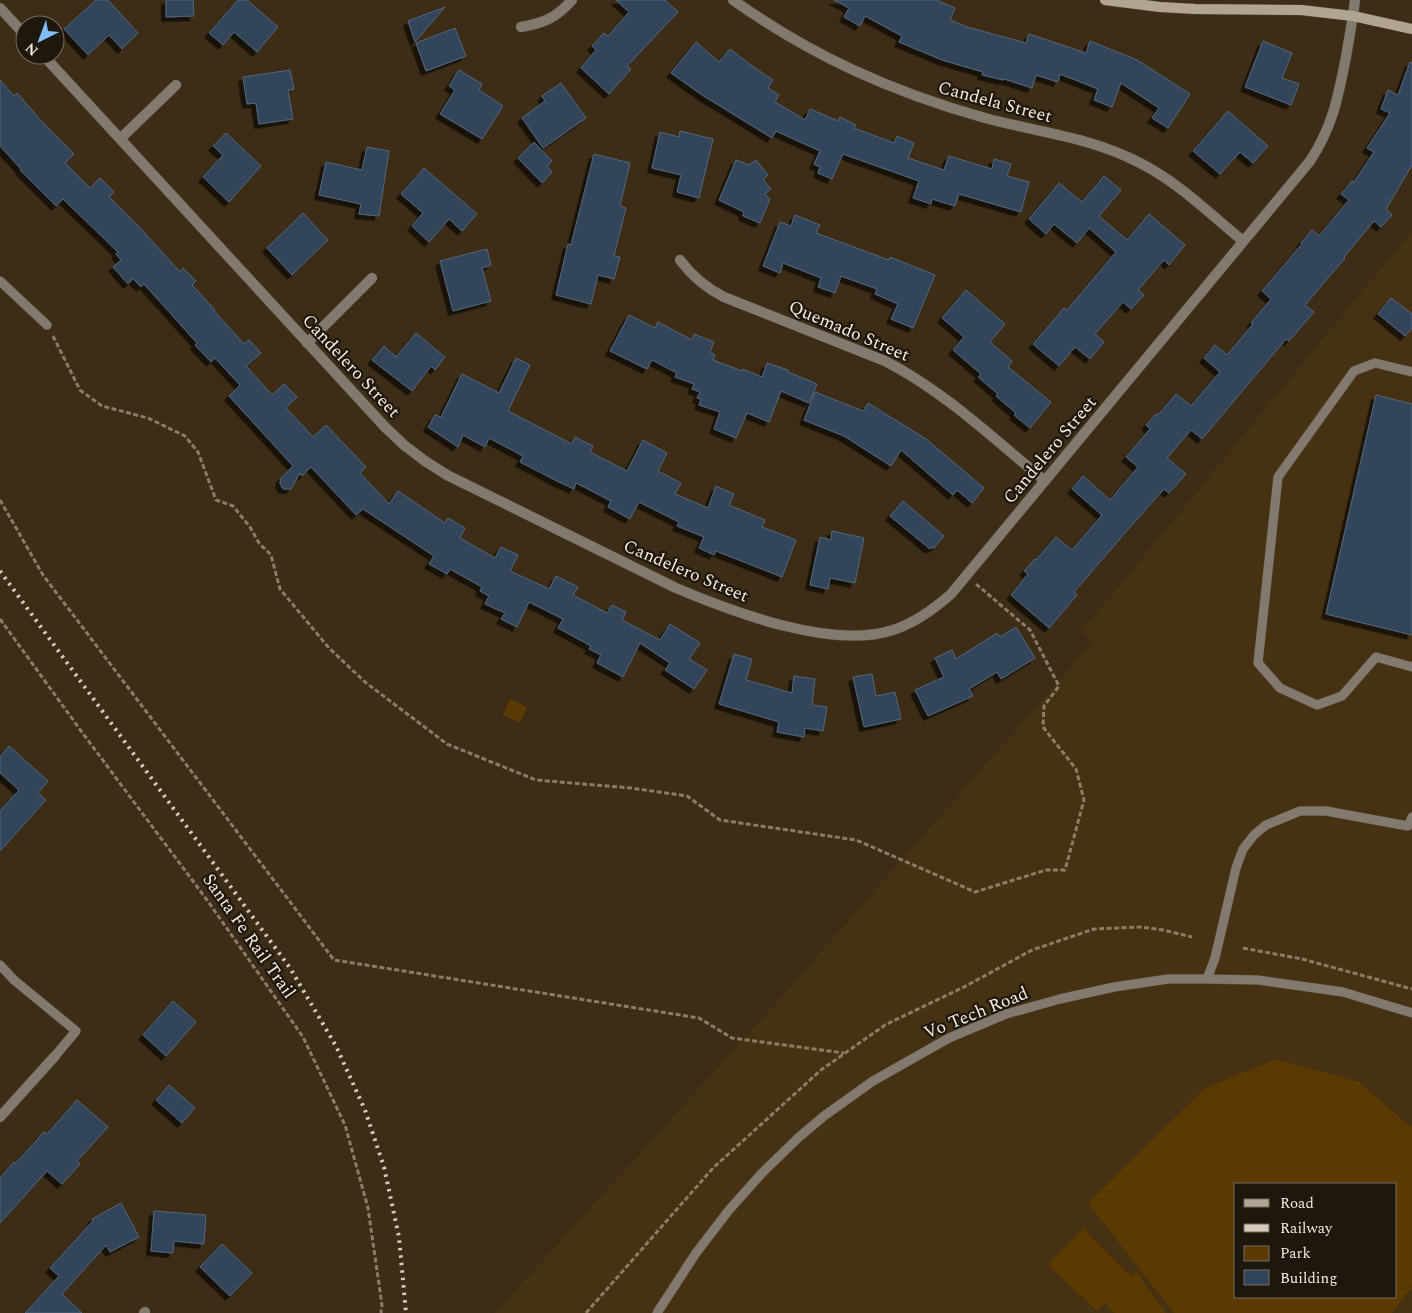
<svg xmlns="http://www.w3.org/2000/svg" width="1412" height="1313" viewBox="0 0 1412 1313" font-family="Spectral,serif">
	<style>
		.built { fill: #463213; fill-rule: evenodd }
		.green { fill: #5a3a00; fill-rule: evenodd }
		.building { fill: #31455a; stroke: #52677d; filter: url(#shadow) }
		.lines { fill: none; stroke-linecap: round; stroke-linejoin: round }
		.lane-casing { stroke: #574832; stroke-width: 10 }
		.street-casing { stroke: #574832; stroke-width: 11 }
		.secondary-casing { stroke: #574832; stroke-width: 11 }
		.path { stroke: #8a7c69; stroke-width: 3; stroke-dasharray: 5 2.5; stroke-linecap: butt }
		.lane { stroke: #837a6f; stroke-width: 9 }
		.street { stroke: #837a6f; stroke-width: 10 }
		.secondary { stroke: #b2a492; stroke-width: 10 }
		.rail { stroke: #d6cabb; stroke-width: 4; stroke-dasharray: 2.5 5; stroke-linecap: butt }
		.lane-bridge-casing { stroke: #574832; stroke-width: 10; stroke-linecap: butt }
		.lane-bridge { stroke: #837a6f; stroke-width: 9 }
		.labels { text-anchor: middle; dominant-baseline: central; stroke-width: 4.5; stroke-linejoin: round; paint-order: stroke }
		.street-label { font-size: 18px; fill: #f6ebdd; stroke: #1e170d }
	</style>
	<defs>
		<filter id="shadow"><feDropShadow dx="-4.5" dy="4.5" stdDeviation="0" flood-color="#0009"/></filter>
	</defs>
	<rect width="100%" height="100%" fill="#3d2d16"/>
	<!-- built -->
	<path class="built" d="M 1412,231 L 1412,1313 L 495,1313 L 771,1009 L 1093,642 L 1082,631 ZM 1236,1184 L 1396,1184 L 1396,1297 L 1236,1297 Z"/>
	<!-- green -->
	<path class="green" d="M 510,699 L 527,707 L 520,723 L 503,715 Z
		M 1276,1059 L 1359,1082 L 1412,1128 L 1412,1287 L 1392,1313 L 1174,1313 L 1088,1203 L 1205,1088 ZM 1396,1184 L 1396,1297 L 1236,1297 L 1236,1184 Z
		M 1083,1228 L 1131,1276 L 1136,1272 L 1166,1313 L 1114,1313 L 1105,1303 L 1097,1311 L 1048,1265 Z"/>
	<!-- building -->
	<path class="building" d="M 96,0 L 108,0 L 138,33 L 122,49 L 109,35 L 88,55 L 64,29 Z
		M 166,0 L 193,0 L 194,16 L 166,17 Z
		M 238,0 L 247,0 L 278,27 L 257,52 L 234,32 L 223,45 L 209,33 Z
		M 616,0 L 665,0 L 678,12 L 627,66 L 631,69 L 609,94 L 581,68 L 596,50 L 592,46 L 604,33 L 608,36 L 629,12 Z
		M 834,0 L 936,0 L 955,8 L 950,20 L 967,27 L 1026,43 L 1029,34 L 1086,53 L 1090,41 L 1137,60 L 1190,94 L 1168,128 L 1152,118 L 1159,108 L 1121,83 L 1112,107 L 1094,100 L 1098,89 L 1060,74 L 1058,82 L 1036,75 L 1032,88 L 1004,79 L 1003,80 L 982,75 L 983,72 L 942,60 L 899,42 L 902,36 L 865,16 L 860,26 L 844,17 L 849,8 Z
		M 445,7 L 415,42 L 408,21 Z
		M 455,28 L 466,56 L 426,71 L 416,43 Z
		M 1263,41 L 1292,53 L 1282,78 L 1299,84 L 1291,105 L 1245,87 Z
		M 696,42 L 719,62 L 730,49 L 755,68 L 773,80 L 768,88 L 779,95 L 775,102 L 805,120 L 810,109 L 838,121 L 840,117 L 856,125 L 854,128 L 894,143 L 897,136 L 914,143 L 908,158 L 944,170 L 949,156 L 992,169 L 994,159 L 1011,164 L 1007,176 L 1029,182 L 1021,212 L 959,194 L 955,206 L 932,199 L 931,204 L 913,198 L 919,181 L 843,154 L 832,179 L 818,173 L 820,167 L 814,164 L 820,151 L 776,131 L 772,138 L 702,95 L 671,73 Z
		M 1410,62 L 1412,63 L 1412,165 L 1386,209 L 1392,215 L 1381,227 L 1374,221 L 1344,257 L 1345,258 L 1305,305 L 1314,312 L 1289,341 L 1286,339 L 1202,439 L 1191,430 L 1167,458 L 1186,474 L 1169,493 L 1164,489 L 1124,534 L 1074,592 L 1077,595 L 1049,628 L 1011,595 L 1028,574 L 1024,571 L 1035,559 L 1036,560 L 1056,537 L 1072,550 L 1102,515 L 1072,489 L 1083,476 L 1110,500 L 1138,467 L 1126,457 L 1150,429 L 1146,425 L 1156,414 L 1158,415 L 1176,394 L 1191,406 L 1220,372 L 1204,358 L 1215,345 L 1227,355 L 1253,324 L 1251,323 L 1271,299 L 1262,291 L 1302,244 L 1301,243 L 1312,230 L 1319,236 L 1349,200 L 1341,194 L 1352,181 L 1354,182 L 1374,152 L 1367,148 L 1390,113 L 1381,109 L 1388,90 L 1398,95 Z
		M 290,70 L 294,89 L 288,90 L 293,119 L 259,124 L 256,103 L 247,104 L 243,77 Z
		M 459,70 L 482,84 L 479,90 L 503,106 L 482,139 L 440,114 L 455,90 L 449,86 Z
		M 0,80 L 14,96 L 17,93 L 45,125 L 74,154 L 65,163 L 90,188 L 100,178 L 114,192 L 109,197 L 140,228 L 180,272 L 183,268 L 196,281 L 192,285 L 215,310 L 214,311 L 244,344 L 249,340 L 261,353 L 246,366 L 272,395 L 284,384 L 297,397 L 286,408 L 313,437 L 326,425 L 366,467 L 360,473 L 389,504 L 398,491 L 445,523 L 448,518 L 465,528 L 460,538 L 495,558 L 501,547 L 518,555 L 510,571 L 549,589 L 556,576 L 578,587 L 573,595 L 607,613 L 612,605 L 626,612 L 622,620 L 660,640 L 670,624 L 700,643 L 689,659 L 707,670 L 694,689 L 665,670 L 670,663 L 640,643 L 623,677 L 597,663 L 601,655 L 589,649 L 591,646 L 558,628 L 563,619 L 529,602 L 517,627 L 501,619 L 505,613 L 485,604 L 489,596 L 480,591 L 482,587 L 450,569 L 447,574 L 429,564 L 434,556 L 363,509 L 356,515 L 311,467 L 302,476 L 300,473 L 291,489 L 283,489 L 280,483 L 281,478 L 293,466 L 229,396 L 240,385 L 215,358 L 211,362 L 195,345 L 197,343 L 144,284 L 141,287 L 133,279 L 128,284 L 113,267 L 121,260 L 116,254 L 118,252 L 63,199 L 56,206 L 20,170 L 21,169 L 0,146 Z
		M 561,83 L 586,118 L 543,148 L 522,118 L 545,101 L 542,96 Z
		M 1228,111 L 1268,146 L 1253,163 L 1240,152 L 1220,174 L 1193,151 Z
		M 680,131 L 713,139 L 699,198 L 677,192 L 681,175 L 652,168 L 660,132 L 679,137 Z
		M 226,133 L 261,166 L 229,202 L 203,177 L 223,155 L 213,146 Z
		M 534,142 L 552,161 L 547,166 L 552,172 L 542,183 L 518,158 Z
		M 367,147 L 389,151 L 379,216 L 359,214 L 361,204 L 319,195 L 326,162 L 362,170 Z
		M 594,154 L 630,163 L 620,206 L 626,208 L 614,256 L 620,257 L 614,279 L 598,275 L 591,304 L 556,295 L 568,244 L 571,245 Z
		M 736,160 L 749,165 L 756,160 L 768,175 L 763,179 L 771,189 L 765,194 L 770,199 L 760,223 L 743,216 L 744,212 L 719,200 Z
		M 424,168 L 477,214 L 462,231 L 449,219 L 429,242 L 412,226 L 423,213 L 401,194 Z
		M 1104,176 L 1121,190 L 1099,216 L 1127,240 L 1149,214 L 1185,245 L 1169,265 L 1164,260 L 1138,290 L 1144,295 L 1131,309 L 1123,302 L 1095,334 L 1104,342 L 1090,359 L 1075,347 L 1059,366 L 1033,344 L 1064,308 L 1067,310 L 1116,252 L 1089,228 L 1077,243 L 1054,224 L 1046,234 L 1029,219 L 1059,183 L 1082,202 Z
		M 303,213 L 328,240 L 292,275 L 267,248 Z
		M 795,215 L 820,225 L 816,233 L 889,260 L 890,257 L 935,275 L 913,328 L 891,319 L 898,304 L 875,294 L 877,289 L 841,276 L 835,293 L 818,287 L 821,278 L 783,263 L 780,273 L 763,266 L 780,222 L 791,226 Z
		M 487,249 L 491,265 L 482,268 L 491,301 L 453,311 L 440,261 Z
		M 966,290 L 1005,324 L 990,342 L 1012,361 L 1008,367 L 1051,402 L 1030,428 L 1014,415 L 1016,413 L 996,396 L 998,394 L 978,377 L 981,374 L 953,350 L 964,337 L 942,318 Z
		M 1391,298 L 1412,314 L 1412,328 L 1405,336 L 1378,314 Z
		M 629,315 L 655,328 L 658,322 L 692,340 L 694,334 L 714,342 L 710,352 L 715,355 L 713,360 L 742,371 L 743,369 L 762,377 L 767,363 L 788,370 L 788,372 L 817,384 L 809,403 L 781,391 L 769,422 L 747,413 L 736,438 L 714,429 L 720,412 L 699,405 L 701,399 L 697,398 L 700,392 L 692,389 L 694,384 L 675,377 L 677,373 L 652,360 L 647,369 L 610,351 Z
		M 416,333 L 445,357 L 435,370 L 431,366 L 412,391 L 372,360 L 384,346 L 396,357 Z
		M 516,358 L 530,365 L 508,411 L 572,444 L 575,437 L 593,446 L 590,452 L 627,471 L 643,440 L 667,453 L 658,471 L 681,483 L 675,494 L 708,508 L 716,486 L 734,494 L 729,505 L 765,520 L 762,527 L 796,540 L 782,577 L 716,551 L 714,555 L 699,548 L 704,537 L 677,526 L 679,522 L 639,502 L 630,519 L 608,507 L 611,501 L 576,483 L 574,489 L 559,482 L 520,462 L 523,456 L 489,438 L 485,447 L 463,435 L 458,447 L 428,427 L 435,415 L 441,417 L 462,374 L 499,393 Z
		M 815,392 L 863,411 L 868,403 L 926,439 L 984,488 L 972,503 L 957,490 L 953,495 L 901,450 L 891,466 L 844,436 L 804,420 Z
		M 1376,395 L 1412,404 L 1412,635 L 1326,614 Z
		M 903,501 L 944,536 L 934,548 L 932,547 L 930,549 L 890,516 Z
		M 832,531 L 864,538 L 855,583 L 830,578 L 828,589 L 810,585 L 820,537 L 831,540 Z
		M 1016,627 L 1035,658 L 1001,679 L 997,672 L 969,689 L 973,696 L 928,716 L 915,690 L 944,677 L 935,658 L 952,650 L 956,659 L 997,633 L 1000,637 Z
		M 734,654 L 752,659 L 746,680 L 792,693 L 794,676 L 815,679 L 812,705 L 827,707 L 823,731 L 805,728 L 804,737 L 777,732 L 779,722 L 719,704 Z
		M 872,674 L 876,696 L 895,692 L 901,719 L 864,727 L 853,677 Z
		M 9,746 L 48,781 L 38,793 L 46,800 L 0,851 L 0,811 L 19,790 L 0,773 L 0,757 Z
		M 173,1001 L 196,1022 L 166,1056 L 143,1035 Z
		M 169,1085 L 195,1108 L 182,1123 L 156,1100 Z
		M 77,1100 L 108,1127 L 77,1161 L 80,1164 L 62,1184 L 47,1171 L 0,1223 L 0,1178 L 14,1162 L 15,1164 L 44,1132 L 47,1134 Z
		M 121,1203 L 139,1237 L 110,1252 L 106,1245 L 62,1294 L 82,1313 L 25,1313 L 59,1276 L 50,1268 L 93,1221 L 92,1219 Z
		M 154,1211 L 206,1215 L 204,1244 L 174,1241 L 173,1253 L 151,1251 Z
		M 222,1244 L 252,1273 L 230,1296 L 200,1267 Z"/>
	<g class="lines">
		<!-- lane casing -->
		<g class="lane-casing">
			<path id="lane" d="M 0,281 L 47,325
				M 1412,372 L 1375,363 L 1354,371 L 1278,477 L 1258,663 L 1280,688 L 1317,705 L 1342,696 L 1376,657 L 1412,667
				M 1236,868 L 1243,849 L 1254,835 L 1266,825 L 1300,811 L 1326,811 L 1408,826 L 1412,817
				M 0,965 L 14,980 L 76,1031 L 55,1056
				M 1207,979 L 1215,958
				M 657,1313 L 696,1253 L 729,1210 L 762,1173 L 798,1138 L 824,1116 L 873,1081 L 949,1038 L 1006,1014 L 1060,999 L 1114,987 L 1168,979 L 1207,979 L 1258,980 L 1343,992 L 1412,1013"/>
		</g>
		<!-- street casing -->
		<g class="street-casing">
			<path id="street" d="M 733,0 C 812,56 892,92 985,118 C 1037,132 1090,137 1138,162 C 1177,181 1210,214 1243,241
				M 0,8 L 25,35
				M 521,27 C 544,23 556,18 572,0
				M 43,55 L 385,427 L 404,445 L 425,461 L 447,475 L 676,588 C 733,612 832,650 893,630 C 915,623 934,609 951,594 L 1310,161 C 1333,126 1338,97 1346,57 C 1349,38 1353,19 1355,0
				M 120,139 L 176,85
				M 680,260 C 692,276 706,288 724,297 L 885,361 C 944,391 995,440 1045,481
				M 307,343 L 372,278
				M 0,1117 L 55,1056
				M 144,1313 L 145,1312"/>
		</g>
		<!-- secondary casing -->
		<g class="secondary-casing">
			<path id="secondary" d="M 1105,0 L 1160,7 L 1195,9 L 1301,10 L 1353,16 L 1412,29"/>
		</g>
		<!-- path -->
		<path class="path" d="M 53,336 L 80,390 L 102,406 L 148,418 L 185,436 L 198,452 L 216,500 L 233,506 L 250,527 L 259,543 L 271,555 L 280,589 L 329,648 L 365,682 L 447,744 L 536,780 L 631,788 L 687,796 L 720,820 L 856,840 L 975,892 L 1046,870 L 1065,870 L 1084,800 L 1076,769 L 1043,727 L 1044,706 L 1059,686 L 1030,630 L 976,584
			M 0,500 L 43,575 L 334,960 L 699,1018 L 732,1038 L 844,1053
			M 0,619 L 84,735 L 207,900 L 303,1037 L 345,1125 L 368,1208 L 382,1305 L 381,1313
			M 1243,948 L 1302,959 L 1412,989
			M 586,1313 L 713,1168 L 821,1070 L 885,1025 L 964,987 L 1032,950 L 1094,929 L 1141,927 L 1163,930 L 1192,937"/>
		<!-- lane -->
		<use href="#lane" class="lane"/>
		<!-- street -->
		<use href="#street" class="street"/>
		<!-- secondary -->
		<use href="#secondary" class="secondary"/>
		<!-- rail -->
		<path class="rail" d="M 0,571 L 290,968 L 336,1046 L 365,1110 L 384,1167 L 399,1237 L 406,1313"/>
		<!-- lane-bridge casing -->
		<g class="lane-bridge-casing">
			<path id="lane-bridge" d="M 1215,958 L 1236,868"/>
		</g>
		<!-- lane-bridge -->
		<use href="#lane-bridge" class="lane-bridge"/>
	</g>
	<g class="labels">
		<!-- street labels -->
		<g class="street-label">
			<text transform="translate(995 102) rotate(15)">Candela Street</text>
			<text transform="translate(849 331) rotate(23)">Quemado Street</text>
			<text transform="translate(351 366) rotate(47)">Candelero Street</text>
			<text transform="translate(1050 450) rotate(-50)">Candelero Street</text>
			<text transform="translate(686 571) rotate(23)">Candelero Street</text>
			<text transform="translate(249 936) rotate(55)">Santa Fe Rail Trail</text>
			<text transform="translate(976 1013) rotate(-22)">Vo Tech Road</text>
		</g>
	</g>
	<!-- legend -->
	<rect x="1234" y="1183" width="162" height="115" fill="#1e170d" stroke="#746c60"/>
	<rect x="1244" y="1199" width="25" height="8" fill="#b2a492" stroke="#746c60"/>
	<text x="1280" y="1208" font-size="15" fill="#f6ebdd">Road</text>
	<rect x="1244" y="1224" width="25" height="8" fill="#d6cabb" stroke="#746c60"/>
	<text x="1280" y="1233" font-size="15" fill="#f6ebdd">Railway</text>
	<rect x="1244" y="1246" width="25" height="15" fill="#5a3a00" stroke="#746c60"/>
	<text x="1280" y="1258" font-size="15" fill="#f6ebdd">Park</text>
	<rect x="1244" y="1270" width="25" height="15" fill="#31455a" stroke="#746c60"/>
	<text x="1280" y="1283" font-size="15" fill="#f6ebdd">Building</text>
	<!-- north arrow -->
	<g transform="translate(40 40) rotate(222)"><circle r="24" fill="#1e170d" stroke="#746c60"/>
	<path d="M0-4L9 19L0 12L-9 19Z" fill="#80bdfa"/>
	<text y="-8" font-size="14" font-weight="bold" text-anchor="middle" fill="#f6ebdd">N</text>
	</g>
</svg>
